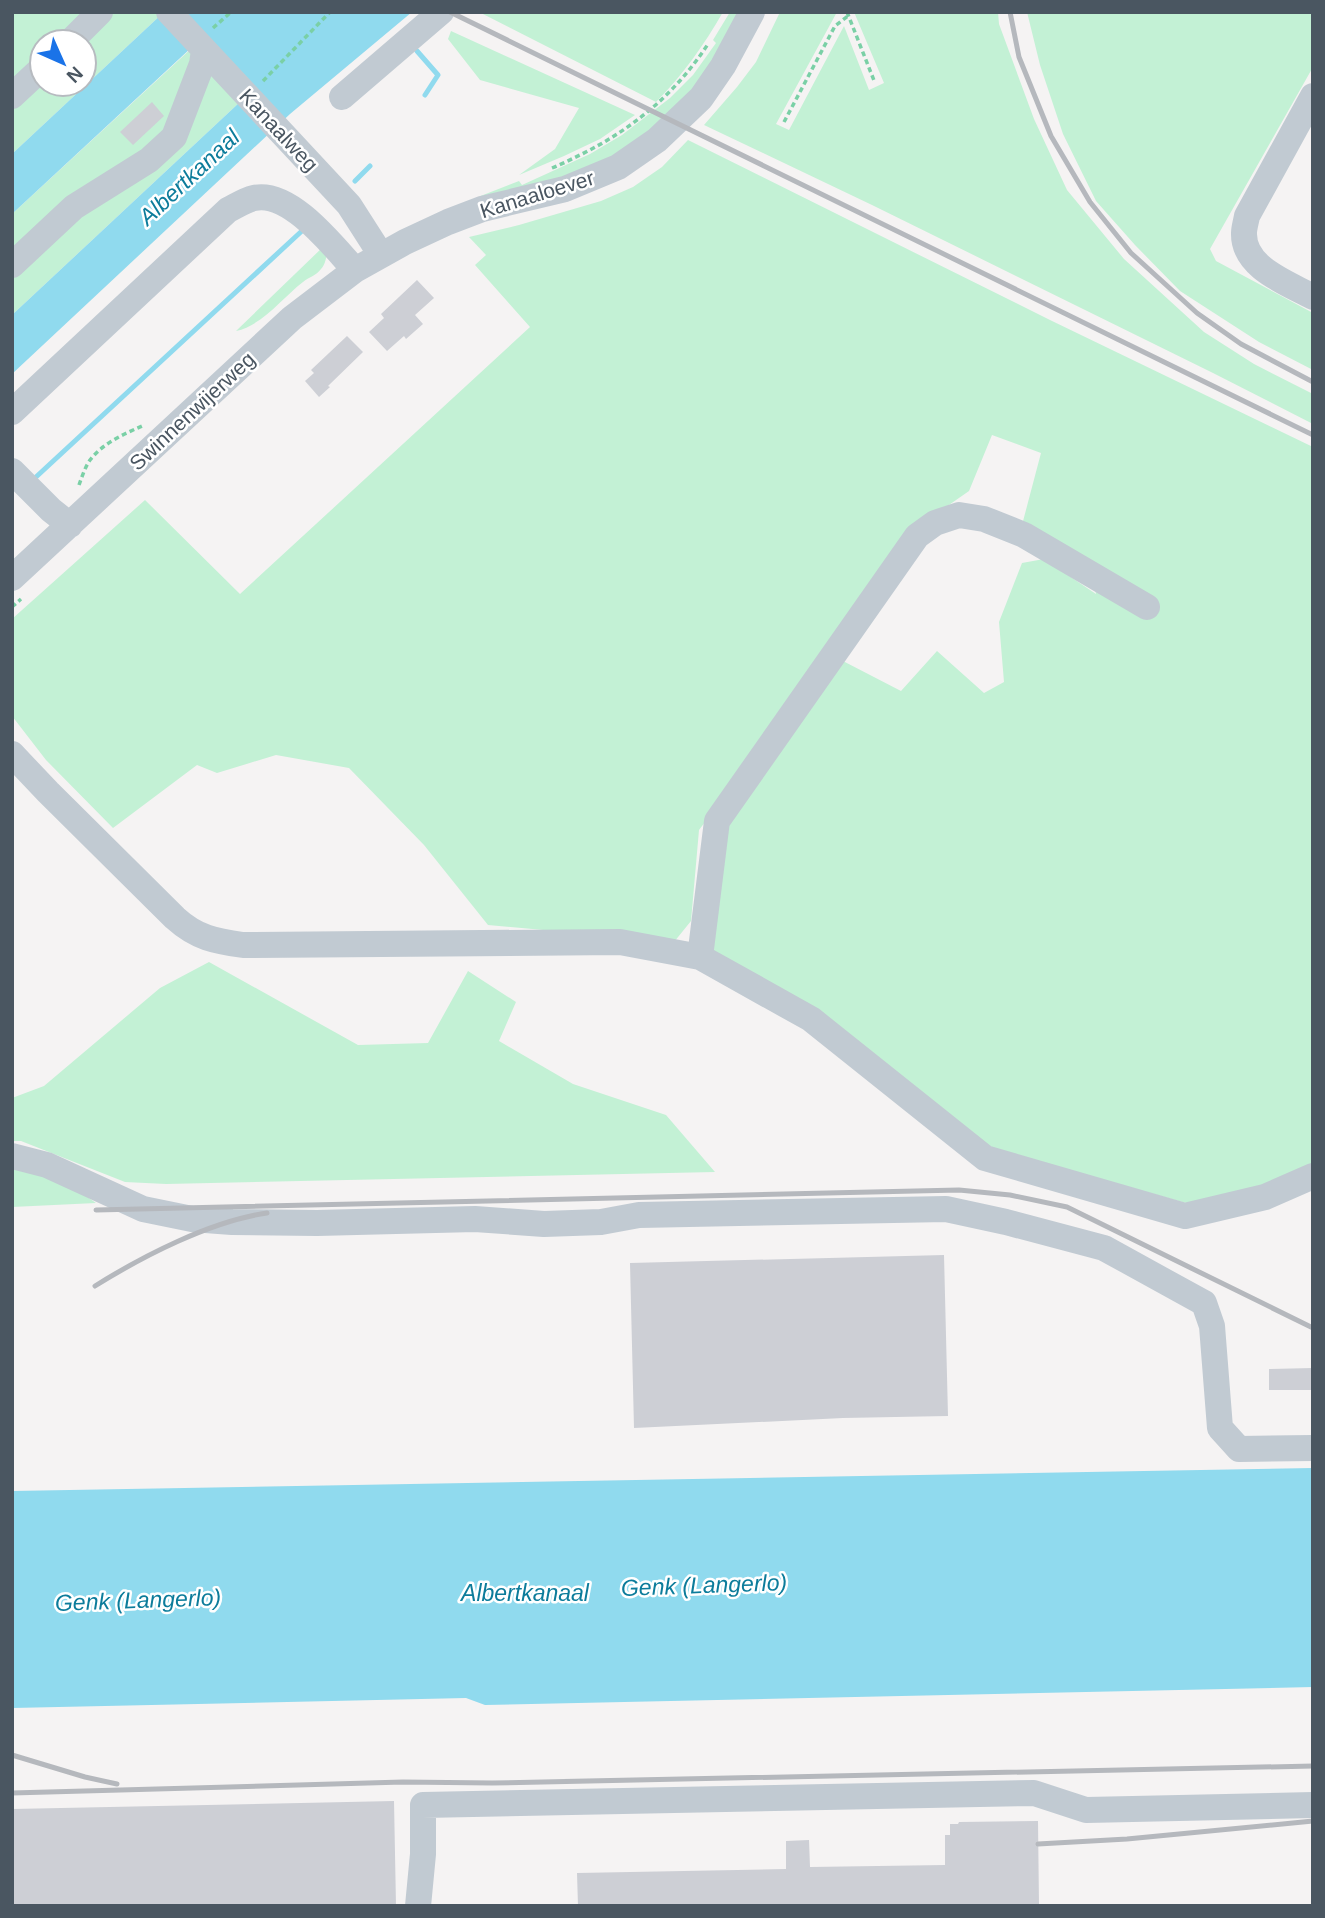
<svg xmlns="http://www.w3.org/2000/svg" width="1325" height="1918" viewBox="0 0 1325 1918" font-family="Arial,sans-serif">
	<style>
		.green { fill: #c3f1d5; fill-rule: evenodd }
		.water { fill: #90daee }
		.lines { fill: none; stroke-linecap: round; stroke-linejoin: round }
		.stream { stroke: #90daee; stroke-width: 5 }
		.building { fill: #cdcfd5 }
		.path { stroke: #7ad0a6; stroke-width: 3.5; stroke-dasharray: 5 3.5; stroke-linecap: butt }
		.minor { stroke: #c1cad2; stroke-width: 26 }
		.rail { stroke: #b5b8bd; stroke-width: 5 }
		.labels { text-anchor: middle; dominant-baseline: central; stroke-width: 5; stroke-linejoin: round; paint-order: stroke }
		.street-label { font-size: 21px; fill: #4a5661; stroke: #fff }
		.water-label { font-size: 23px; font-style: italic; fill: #0c7c9b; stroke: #fff }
	</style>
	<rect width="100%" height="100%" fill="#f5f3f3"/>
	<!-- green -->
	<path class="green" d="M 12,12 L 164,12 L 12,154 ZM 42,42 L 84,42 L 84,84 L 42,84 Z
		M 479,12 L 723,12 C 704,45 683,75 656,102 Z
		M 730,12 L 742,12 L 696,87 L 635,144 L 580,174 L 478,197 L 519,181 L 522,185 L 590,154 L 622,135 L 670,98 L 693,75 L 716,43 L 713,40 Z
		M 780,12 L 837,12 L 776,124 L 789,130 L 844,26 L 869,90 L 884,83 L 854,12 L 998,12 L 999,24 L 1034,119 L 1067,190 L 1124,259 L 1204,332 L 1254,364 L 1313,394 L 1313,424 L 1213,373 L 872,205 L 704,125 L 737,87 L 756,62 Z
		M 1027,12 L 1313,12 L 1313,67 L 1210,249 L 1216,261 L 1313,313 L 1313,370 L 1259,342 L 1180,291 L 1135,245 L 1096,201 L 1063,134 L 1040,65 Z
		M 451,31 L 635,115 L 600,139 L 564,156 L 519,175 L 555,149 L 579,108 L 480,80 L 448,39 Z
		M 207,34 L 257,86 L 12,315 L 12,214 Z
		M 688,140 L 1050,320 L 1313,447 L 1313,1165 L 1257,1190 L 1186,1203 L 992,1149 L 707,954 L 724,822 L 841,660 L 901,691 L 937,651 L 984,693 L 1004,682 L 999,622 L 1022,563 L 1044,559 L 1096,594 L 1090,566 L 1022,525 L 1041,453 L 992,435 L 969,491 L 903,537 L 766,742 L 699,830 L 691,921 L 674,942 L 488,925 L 424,845 L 349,768 L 276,755 L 217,773 L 197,765 L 113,828 L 46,760 L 12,716 L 12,619 L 145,500 L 240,594 L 530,327 L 475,265 L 486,255 L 469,237 L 519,225 L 601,201 L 633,187 L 662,167 Z
		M 324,246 L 328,249 C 326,256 326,264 321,269 C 316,276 309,277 303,282 C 282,298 263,325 236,331 Z
		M 209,962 L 358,1045 L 428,1043 L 468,971 L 516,1002 L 499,1041 L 573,1084 L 666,1115 L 715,1172 L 166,1184 L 125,1182 L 21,1141 L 12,1141 L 12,1098 L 44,1086 L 160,988 Z
		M 12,1163 L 63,1180 L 96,1203 L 12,1207 Z"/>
	<!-- water -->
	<path class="water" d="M 164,12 L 412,12 L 290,114 L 12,374 L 12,315 L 256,87 L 206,34 L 12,214 L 12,154 Z
		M 1313,1468 L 1313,1687 L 485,1705 L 466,1698 L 12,1708 L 12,1491 Z"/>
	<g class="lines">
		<!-- stream -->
		<path class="stream" d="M 417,51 L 438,75 L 425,95
			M 355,181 L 370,166
			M 36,477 L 304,229"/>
	</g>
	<!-- building -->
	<path class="building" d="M 152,102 L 164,116 L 133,145 L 120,132 Z
		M 417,280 L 434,298 L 415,315 L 423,324 L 406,339 L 404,336 L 387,351 L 369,332 L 384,318 L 381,314 Z
		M 347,336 L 363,352 L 328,386 L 330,387 L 319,397 L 305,381 L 314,373 L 311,370 Z
		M 944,1255 L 948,1416 L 843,1418 L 634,1428 L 630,1263 Z
		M 1313,1368 L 1313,1390 L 1269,1390 L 1269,1369 Z
		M 394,1801 L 396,1906 L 12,1906 L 12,1809 Z
		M 1038,1821 L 1039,1906 L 578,1906 L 577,1873 L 786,1869 L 786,1841 L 809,1840 L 810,1867 L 945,1865 L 945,1835 L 950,1835 L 950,1824 L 958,1824 L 959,1822 Z"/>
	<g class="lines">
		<!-- path -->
		<path class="path" d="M 847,12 L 875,83
			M 213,28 L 231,12
			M 263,81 L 330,12
			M 784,122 L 835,26 L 848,16
			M 552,168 C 562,164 572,159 582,154 C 634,128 676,93 708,44
			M 79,485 C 82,477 85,467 90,460 C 103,443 124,434 142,426
			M 12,607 L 21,599"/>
		<!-- minor -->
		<path class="minor" d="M 169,12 L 349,205 L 381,255
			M 70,42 L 100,12
			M 12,96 L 42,68
			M 1313,96 L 1247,216 C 1246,222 1244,228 1244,233 C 1243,268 1288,283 1313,297
			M 342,97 L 441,12
			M 12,265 L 74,207 L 149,160 L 174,137 L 202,64 L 204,50
			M 12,412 L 228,210 C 236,206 245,200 254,198 C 290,190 333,246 355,270
			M 12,471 L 51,510 L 70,525
			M 12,578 L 292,318 L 355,270 L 405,242 L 448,222 L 482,209 L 565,189 L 618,167 L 657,140 L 701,98 L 723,66 L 752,12
			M 12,754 L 48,792 L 175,918 C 197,938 215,941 243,945 L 620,942 L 700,957 L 811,1019 L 985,1158 L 1185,1216 L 1265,1197 L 1313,1176
			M 700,957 L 717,821 L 917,536 L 935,523 L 959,515 L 984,519 L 1024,535 L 1147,607
			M 12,1156 L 47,1165 L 143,1209 L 192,1219 L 232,1222 L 317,1223 L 475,1219 L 544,1224 L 601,1222 L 639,1215 L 946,1209 L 1006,1222 L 1104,1248 L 1204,1303 L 1212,1326 L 1220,1428 L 1239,1449 L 1313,1448
			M 418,1906 L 423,1854 L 423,1805 L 1034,1793 L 1086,1810 L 1313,1805"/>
		<!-- rail -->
		<path class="rail" d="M 450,12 L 1313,435
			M 1010,12 L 1019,57 L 1051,136 L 1090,202 L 1131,253 L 1197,313 L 1241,344 L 1313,382
			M 96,1210 L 959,1190 L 1010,1195 L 1067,1207 L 1313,1328
			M 95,1286 C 143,1256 211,1221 267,1213
			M 12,1755 L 85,1777 L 117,1784
			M 12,1793 L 403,1782 L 492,1783 L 1313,1766
			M 1038,1844 L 1127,1839 L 1313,1821"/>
	</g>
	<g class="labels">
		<!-- street labels -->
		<g class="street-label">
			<text transform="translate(279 130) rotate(47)">Kanaalweg</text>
			<text transform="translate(537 194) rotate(-17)">Kanaaloever</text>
			<text transform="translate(192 411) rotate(-43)">Swinnenwijerweg</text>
		</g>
		<!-- water labels -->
		<g class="water-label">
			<text transform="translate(189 177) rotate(-43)">Albertkanaal</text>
			<text transform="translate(704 1585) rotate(-2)">Genk (Langerlo)</text>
			<text x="525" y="1593">Albertkanaal</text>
			<text transform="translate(138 1600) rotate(-2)">Genk (Langerlo)</text>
		</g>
	</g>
	<!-- border -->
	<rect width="1325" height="1918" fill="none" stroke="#4a5661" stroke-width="28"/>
	<!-- north arrow -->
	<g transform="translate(63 63) rotate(135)"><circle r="33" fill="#ffffff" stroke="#b7bbc0" stroke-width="2"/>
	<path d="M0-5L12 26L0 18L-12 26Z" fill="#1a73e8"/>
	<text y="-10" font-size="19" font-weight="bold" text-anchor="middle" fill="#4a5661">N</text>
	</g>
</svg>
